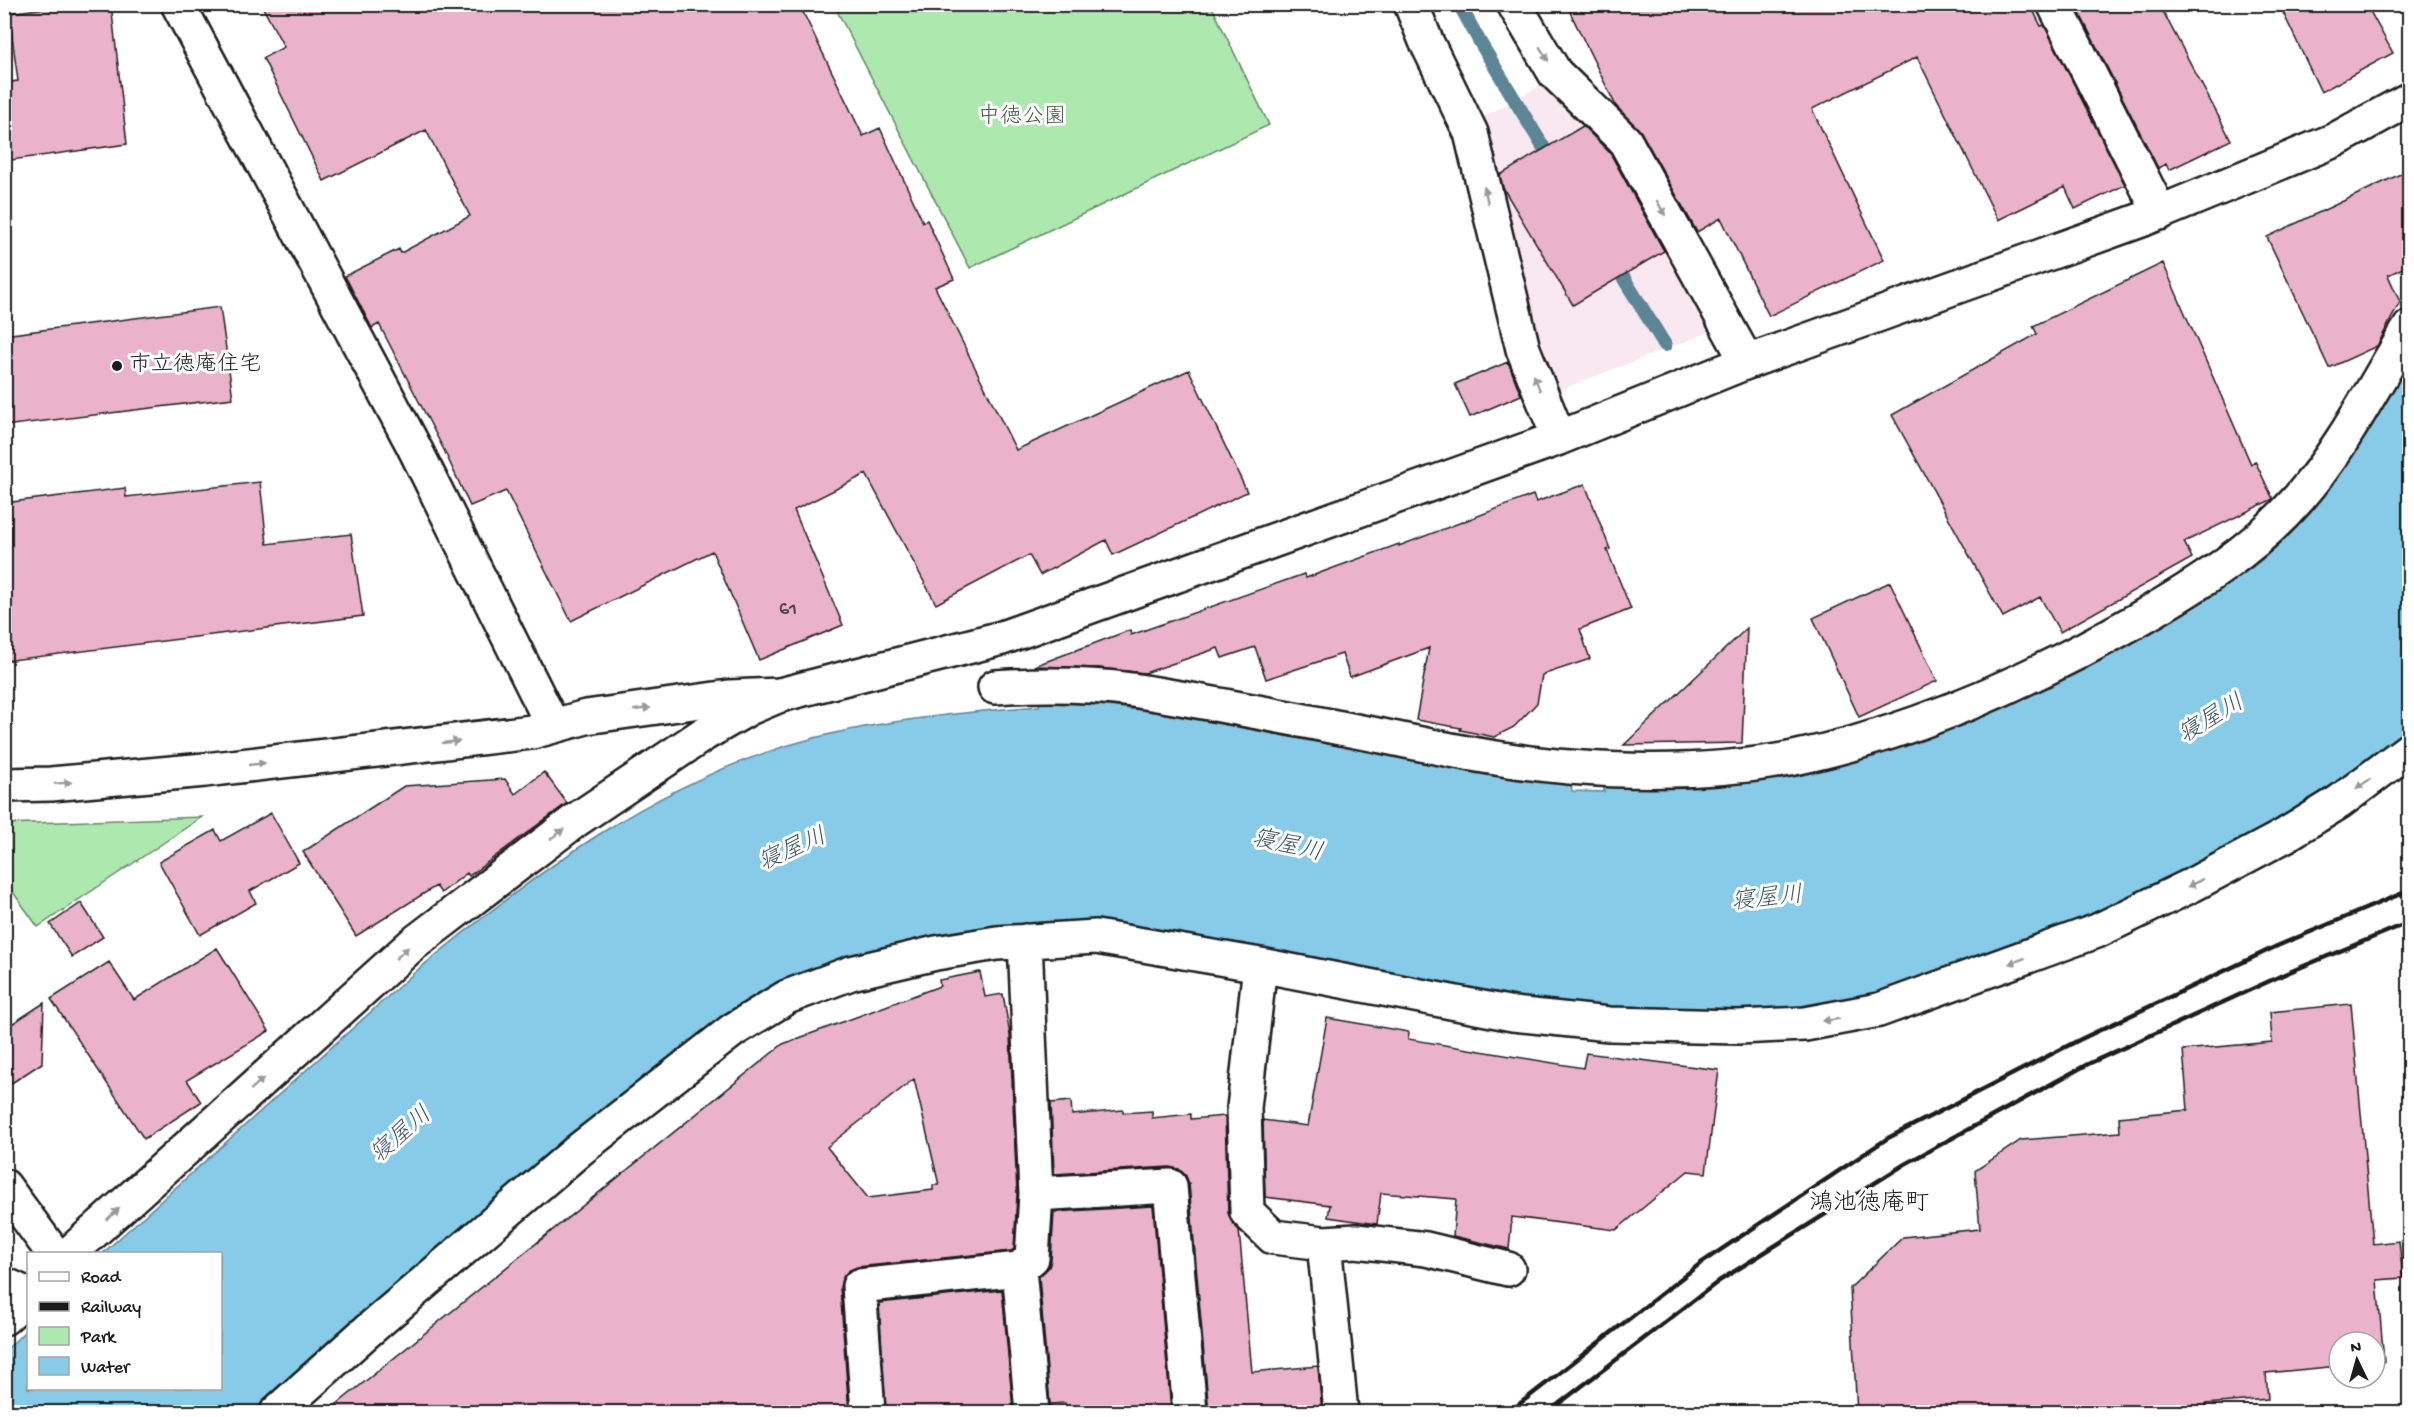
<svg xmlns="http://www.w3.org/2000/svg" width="2414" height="1417" viewBox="0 0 2414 1417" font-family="'Gochi Hand','Klee One',sans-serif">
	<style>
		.built { fill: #f9e8ef }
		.green { fill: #ade9af; stroke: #648266; stroke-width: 1.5 }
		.water { fill: #87cbe8; stroke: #5c8596; stroke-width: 1.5 }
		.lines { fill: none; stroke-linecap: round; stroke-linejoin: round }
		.stream { stroke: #5c8596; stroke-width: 14 }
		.building { fill: #eab3cb; stroke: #1c1c1c; stroke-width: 1.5; fill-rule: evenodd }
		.minor-casing { stroke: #1c1c1c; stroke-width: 38 }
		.tertiary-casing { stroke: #1c1c1c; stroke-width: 38 }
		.primary-casing { stroke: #1c1c1c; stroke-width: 38 }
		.minor { stroke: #fff; stroke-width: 33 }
		.tertiary { stroke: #fff; stroke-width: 33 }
		.primary { stroke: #fff; stroke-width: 33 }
		.rail { stroke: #1c1c1c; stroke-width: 4.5 }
		.oneway { fill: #999 }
		.poi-dot { fill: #1c1c1c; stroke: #fff; stroke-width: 2 }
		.labels { text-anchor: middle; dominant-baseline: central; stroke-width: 6; stroke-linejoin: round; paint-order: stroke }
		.number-label { font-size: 20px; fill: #504248 }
		.park-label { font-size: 22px; fill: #485a48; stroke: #fff }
		.poi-label { font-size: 22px; fill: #1c1c1c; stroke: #fff; text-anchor: start }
		.water-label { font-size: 24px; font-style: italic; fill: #415963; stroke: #fff }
		.neighbourhood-label { font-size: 24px; fill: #1c1c1c; stroke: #fff }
	</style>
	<rect width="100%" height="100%" fill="#fff"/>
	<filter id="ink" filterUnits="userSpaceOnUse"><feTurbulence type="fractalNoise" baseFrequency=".0167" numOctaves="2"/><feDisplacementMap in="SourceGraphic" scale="12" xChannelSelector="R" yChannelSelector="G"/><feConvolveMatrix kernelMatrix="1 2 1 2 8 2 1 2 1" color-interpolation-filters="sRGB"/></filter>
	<g filter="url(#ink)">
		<!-- built -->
		<path class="built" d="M 1543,84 L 1615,146 L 1715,330 L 1554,392 L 1537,339 L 1482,118 Z"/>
		<!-- green -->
		<path class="green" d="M 834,5 L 1211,5 L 1269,125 L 970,268 Z
			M 202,817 L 38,927 L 5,881 L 5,824 Z"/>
		<!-- water -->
		<path class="water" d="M 2409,358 L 2409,731 L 2331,790 L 2276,823 L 2092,918 L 1876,997 L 1801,1008 L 1736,1012 L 1609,1008 L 1515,1000 L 1085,922 L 995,928 L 744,1004 L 698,1036 L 567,1136 L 253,1412 L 5,1412 L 5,1351 L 28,1328 L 28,1388 L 220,1388 L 220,1254 L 103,1253 L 414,973 C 536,873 658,778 814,738 C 888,719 963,713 1039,706 L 1040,703 L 1090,704 L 1149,711 L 1535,781 L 1571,785 L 1572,791 L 1604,792 L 1604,787 L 1650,788 L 1682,786 L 1852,760 L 1898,747 L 1987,714 L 2142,637 L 2204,601 L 2240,576 L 2274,546 Z"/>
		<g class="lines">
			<!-- stream -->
			<path class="stream" d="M 1459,4 L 1481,44 L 1553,163
				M 1613,261 L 1665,345"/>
		</g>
		<!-- building -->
		<path class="building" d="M 76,4 L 111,4 L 127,144 L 4,161 L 4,83 L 18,81 L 9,13 Z
			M 261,4 L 799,4 L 863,136 L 880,128 L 923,222 L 927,220 L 954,279 L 935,287 L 1016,450 L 1189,370 L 1247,492 L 1113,555 L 1106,540 L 1040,575 L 1029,555 L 936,604 L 866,474 L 794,510 L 843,625 L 759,660 L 712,551 L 571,621 L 506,491 L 470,506 L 444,450 L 379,324 L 372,328 L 345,276 L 399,249 L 401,253 L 470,216 L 426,130 L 324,181 L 263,58 L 284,47 Z
			M 1566,4 L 2030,4 L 2041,26 L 2044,25 L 2125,185 L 2075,209 L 2065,187 L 1998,220 L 1917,57 L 1812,109 L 1884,260 L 1769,316 L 1721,218 L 1697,232 L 1641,132 L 1616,106 Z
			M 2085,4 L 2159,4 L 2231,140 L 2169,170 L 2166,164 L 2158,168 L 2077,8 Z
			M 2279,4 L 2366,4 L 2393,53 L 2321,92 Z
			M 1583,126 L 1610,153 L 1664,251 L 1573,305 L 1503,188 L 1500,175 Z
			M 2409,170 L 2409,265 L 2388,275 L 2400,302 L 2377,346 L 2329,368 L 2267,237 Z
			M 2163,263 L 2251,464 L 2255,461 L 2273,499 L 2184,542 L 2192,558 L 2060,632 L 2040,597 L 2003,617 L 1892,415 L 2037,334 L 2033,326 Z
			M 220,307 L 233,398 L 4,426 L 4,335 Z
			M 1508,362 L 1521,395 L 1470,417 L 1455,384 Z
			M 260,482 L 267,544 L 351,534 L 363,616 L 4,661 L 4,503 L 125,488 L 126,497 Z
			M 1585,484 L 1610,549 L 1607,550 L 1631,609 L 1580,629 L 1590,659 L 1542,675 L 1537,703 L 1514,727 L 1494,737 L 1460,730 L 1461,728 L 1416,720 L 1429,648 L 1350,677 L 1342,654 L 1266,679 L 1255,647 L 1222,658 L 1218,648 L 1145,673 L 1099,668 L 1034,666 L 1130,630 L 1131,635 L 1304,574 L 1306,578 L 1399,544 L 1399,546 L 1533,495 L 1536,502 Z
			M 1890,582 L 1937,681 L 1859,717 L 1813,618 Z
			M 1747,628 L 1742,743 L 1624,745 Z
			M 544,772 L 567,803 L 469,876 L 467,873 L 441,893 L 436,886 L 356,936 L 303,852 L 404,786 L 505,779 L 515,794 Z
			M 271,813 L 299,863 L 250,891 L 256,903 L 200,935 L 159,862 L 215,830 L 221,841 Z
			M 81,903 L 103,937 L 72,957 L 50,924 Z
			M 217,948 L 269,1031 L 187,1080 L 201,1102 L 144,1139 L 51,999 L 109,962 L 134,1000 Z
			M 980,972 L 985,997 L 1003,994 L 1010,1035 L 1017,1194 L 1014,1249 L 1011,1251 L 857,1267 L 848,1271 L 842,1279 L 840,1287 L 849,1413 L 326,1413 L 783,1044 L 940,986 L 939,980 ZM 914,1079 L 939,1185 L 933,1185 L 933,1190 L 868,1198 L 827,1147 Z
			M 44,1003 L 42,1063 L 4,1088 L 4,1029 Z
			M 2351,1004 L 2373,1244 L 2399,1241 L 2403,1278 L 2377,1280 L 2384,1362 L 2375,1363 L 2375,1342 L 2339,1342 L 2339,1366 L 2266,1373 L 2268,1399 L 2206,1404 L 2206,1409 L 2170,1413 L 1857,1413 L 1850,1288 L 1903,1237 L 1980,1229 L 1975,1171 L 2021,1140 L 2120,1132 L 2119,1117 L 2188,1110 L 2183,1050 L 2272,1042 L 2270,1012 Z
			M 1327,1018 L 1409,1032 L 1408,1039 L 1583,1068 L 1586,1053 L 1719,1070 L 1706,1173 L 1688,1171 L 1616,1230 L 1512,1217 L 1509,1249 L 1453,1236 L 1456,1199 L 1381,1193 L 1377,1224 L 1328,1217 L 1330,1205 L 1265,1197 L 1263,1120 L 1308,1126 Z
			M 1071,1101 L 1072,1115 L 1123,1110 L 1123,1113 L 1152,1111 L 1152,1118 L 1191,1114 L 1191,1119 L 1225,1116 L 1228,1213 L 1234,1225 L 1239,1230 L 1252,1372 L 1318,1366 L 1322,1413 L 1209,1413 L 1189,1184 L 1186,1176 L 1179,1169 L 1169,1167 L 1054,1174 L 1051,1103 Z
			M 1153,1206 L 1171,1411 L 1066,1413 L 1065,1403 L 1050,1404 L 1039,1277 L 1049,1267 L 1051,1260 L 1054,1212 Z
			M 1002,1290 L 1013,1409 L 977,1413 L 886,1413 L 879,1303 Z"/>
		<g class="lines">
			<!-- minor casing -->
			<g class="minor-casing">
				<path id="minor" d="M 178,4 L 412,443 L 553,726
					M 1411,4 L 1426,41 L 1471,133 L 1523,349 L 1559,438
					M 1514,4 L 1555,73 L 1625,141 L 1747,362
					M 2054,4 L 2160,213
					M 995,687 C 1041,684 1086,684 1132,690 C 1216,703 1299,720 1382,736 C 1444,749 1506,762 1569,767 C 1643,773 1721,772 1794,758 C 1915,733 2030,681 2137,620 C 2196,586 2254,550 2299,498 C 2342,449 2375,383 2410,327
					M 4,785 L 51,784 L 205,770 L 532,732 L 586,717 L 729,697 L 780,695 L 1002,638 L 1559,438 L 1747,362 L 2144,219 L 2335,140 L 2410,99
					M 1025,941 L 1036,1194 L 1032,1258 L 1019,1269 L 1032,1412
					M 1260,965 L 1244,1108 L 1247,1212 L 1273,1237 L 1324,1243 L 1356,1241 L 1426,1249 L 1508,1269
					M 1036,1194 L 1170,1186 L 1190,1412
					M 1324,1243 L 1341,1412
					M 4,1284 L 28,1295
					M 277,1412 L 364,1334 L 579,1150 L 733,1030 L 787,997 L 851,973 L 936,953 L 997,943 L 1096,937 L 1260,965 L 1513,1014 L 1609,1024 L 1738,1027 L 1805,1024 L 1879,1010 L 2097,931 L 2192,885 L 2284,836 L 2339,802 L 2410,749
					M 868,1412 L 859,1286 L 1019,1269"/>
			</g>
			<!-- tertiary casing -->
			<g class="tertiary-casing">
				<path id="tertiary" d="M 69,1254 L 413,944 L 576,820 L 704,734 L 749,708 L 780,695"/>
			</g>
			<!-- primary casing -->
			<g class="primary-casing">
				<path id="primary" d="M 4,1186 L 54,1254
					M 4,1318 L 28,1296"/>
			</g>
			<!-- minor -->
			<use href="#minor" class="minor"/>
			<!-- tertiary -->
			<use href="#tertiary" class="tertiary"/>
			<!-- primary -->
			<use href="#primary" class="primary"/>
			<!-- rail -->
			<path class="rail" d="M 1509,1412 L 1701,1263 L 1888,1138 L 2079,1040 L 2277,946 L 2410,890
				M 1548,1412 L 1719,1281 L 1905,1164 L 2088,1064 L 2287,973 L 2410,922"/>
		</g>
		<!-- one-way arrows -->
		<defs><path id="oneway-solid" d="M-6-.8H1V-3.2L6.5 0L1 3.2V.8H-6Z" transform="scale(1.5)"/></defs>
		<g class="oneway">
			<use href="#oneway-solid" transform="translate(1544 54) rotate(59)"/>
			<use href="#oneway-solid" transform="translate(1486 195) rotate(-103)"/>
			<use href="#oneway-solid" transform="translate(1661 208) rotate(61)"/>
			<use href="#oneway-solid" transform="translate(1537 383) rotate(-112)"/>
			<use href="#oneway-solid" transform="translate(642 709) rotate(-8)"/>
			<use href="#oneway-solid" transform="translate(451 742) rotate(-6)"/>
			<use href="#oneway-solid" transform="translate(257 764) rotate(-6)"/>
			<use href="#oneway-solid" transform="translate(63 783) rotate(-5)"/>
			<use href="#oneway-solid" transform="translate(2363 784) rotate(145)"/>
			<use href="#oneway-solid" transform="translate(557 834) rotate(-37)"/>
			<use href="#oneway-solid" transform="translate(2195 883) rotate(153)"/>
			<use href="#oneway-solid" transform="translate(402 953) rotate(-42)"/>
			<use href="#oneway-solid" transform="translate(2017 961) rotate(160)"/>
			<use href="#oneway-solid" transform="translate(1831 1020) rotate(172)"/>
			<use href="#oneway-solid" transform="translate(257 1084) rotate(-42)"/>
			<use href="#oneway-solid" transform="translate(113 1214) rotate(-42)"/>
		</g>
	</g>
	<!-- markers -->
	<circle class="poi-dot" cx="117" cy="366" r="6"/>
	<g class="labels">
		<!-- number labels -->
		<g class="number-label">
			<text x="788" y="610">61</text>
		</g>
		<!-- park labels -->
		<g class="park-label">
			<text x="1022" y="118">中徳公園</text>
		</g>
		<!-- poi labels -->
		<g class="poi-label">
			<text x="129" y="366">市立徳庵住宅</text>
		</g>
		<!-- water labels -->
		<g class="water-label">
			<text transform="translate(2212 720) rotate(-31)">寝屋川</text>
			<text transform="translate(1287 847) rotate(13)">寝屋川</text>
			<text transform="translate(793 851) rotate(-24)">寝屋川</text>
			<text transform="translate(1767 900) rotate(-6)">寝屋川</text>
			<text transform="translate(402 1136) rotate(-41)">寝屋川</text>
		</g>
		<!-- neighbourhood labels -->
		<g class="neighbourhood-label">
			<text x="1869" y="1204">鴻池徳庵町</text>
		</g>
	</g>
	<!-- margin -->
	<rect width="2414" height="1417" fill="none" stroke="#fff" stroke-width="24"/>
	<rect x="12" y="12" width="2390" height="1393" fill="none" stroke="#1c1c1c" stroke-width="2" filter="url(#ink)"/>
	<!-- legend -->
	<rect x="27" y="1252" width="195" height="138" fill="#ffffff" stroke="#a4a4a4" stroke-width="1.5"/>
	<rect x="39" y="1272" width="30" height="9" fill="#ffffff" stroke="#a4a4a4" stroke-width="1.5"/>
	<text x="81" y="1282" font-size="18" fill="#1c1c1c">Road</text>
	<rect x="39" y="1302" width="30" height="9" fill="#1c1c1c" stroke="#a4a4a4" stroke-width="1.5"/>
	<text x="81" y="1312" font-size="18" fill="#1c1c1c">Railway</text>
	<rect x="39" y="1327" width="30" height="18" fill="#ade9af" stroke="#a4a4a4" stroke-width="1.5"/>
	<text x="81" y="1342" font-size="18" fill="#1c1c1c">Park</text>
	<rect x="39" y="1357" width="30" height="18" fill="#87cbe8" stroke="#a4a4a4" stroke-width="1.5"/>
	<text x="81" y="1372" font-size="18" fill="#1c1c1c">Water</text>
	<!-- north arrow -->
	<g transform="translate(2357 1360) rotate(355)"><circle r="28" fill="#ffffff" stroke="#a4a4a4" stroke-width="1.5"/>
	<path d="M0-4.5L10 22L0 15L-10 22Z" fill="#1c1c1c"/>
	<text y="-9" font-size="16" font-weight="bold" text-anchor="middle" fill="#1c1c1c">N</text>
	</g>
</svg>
